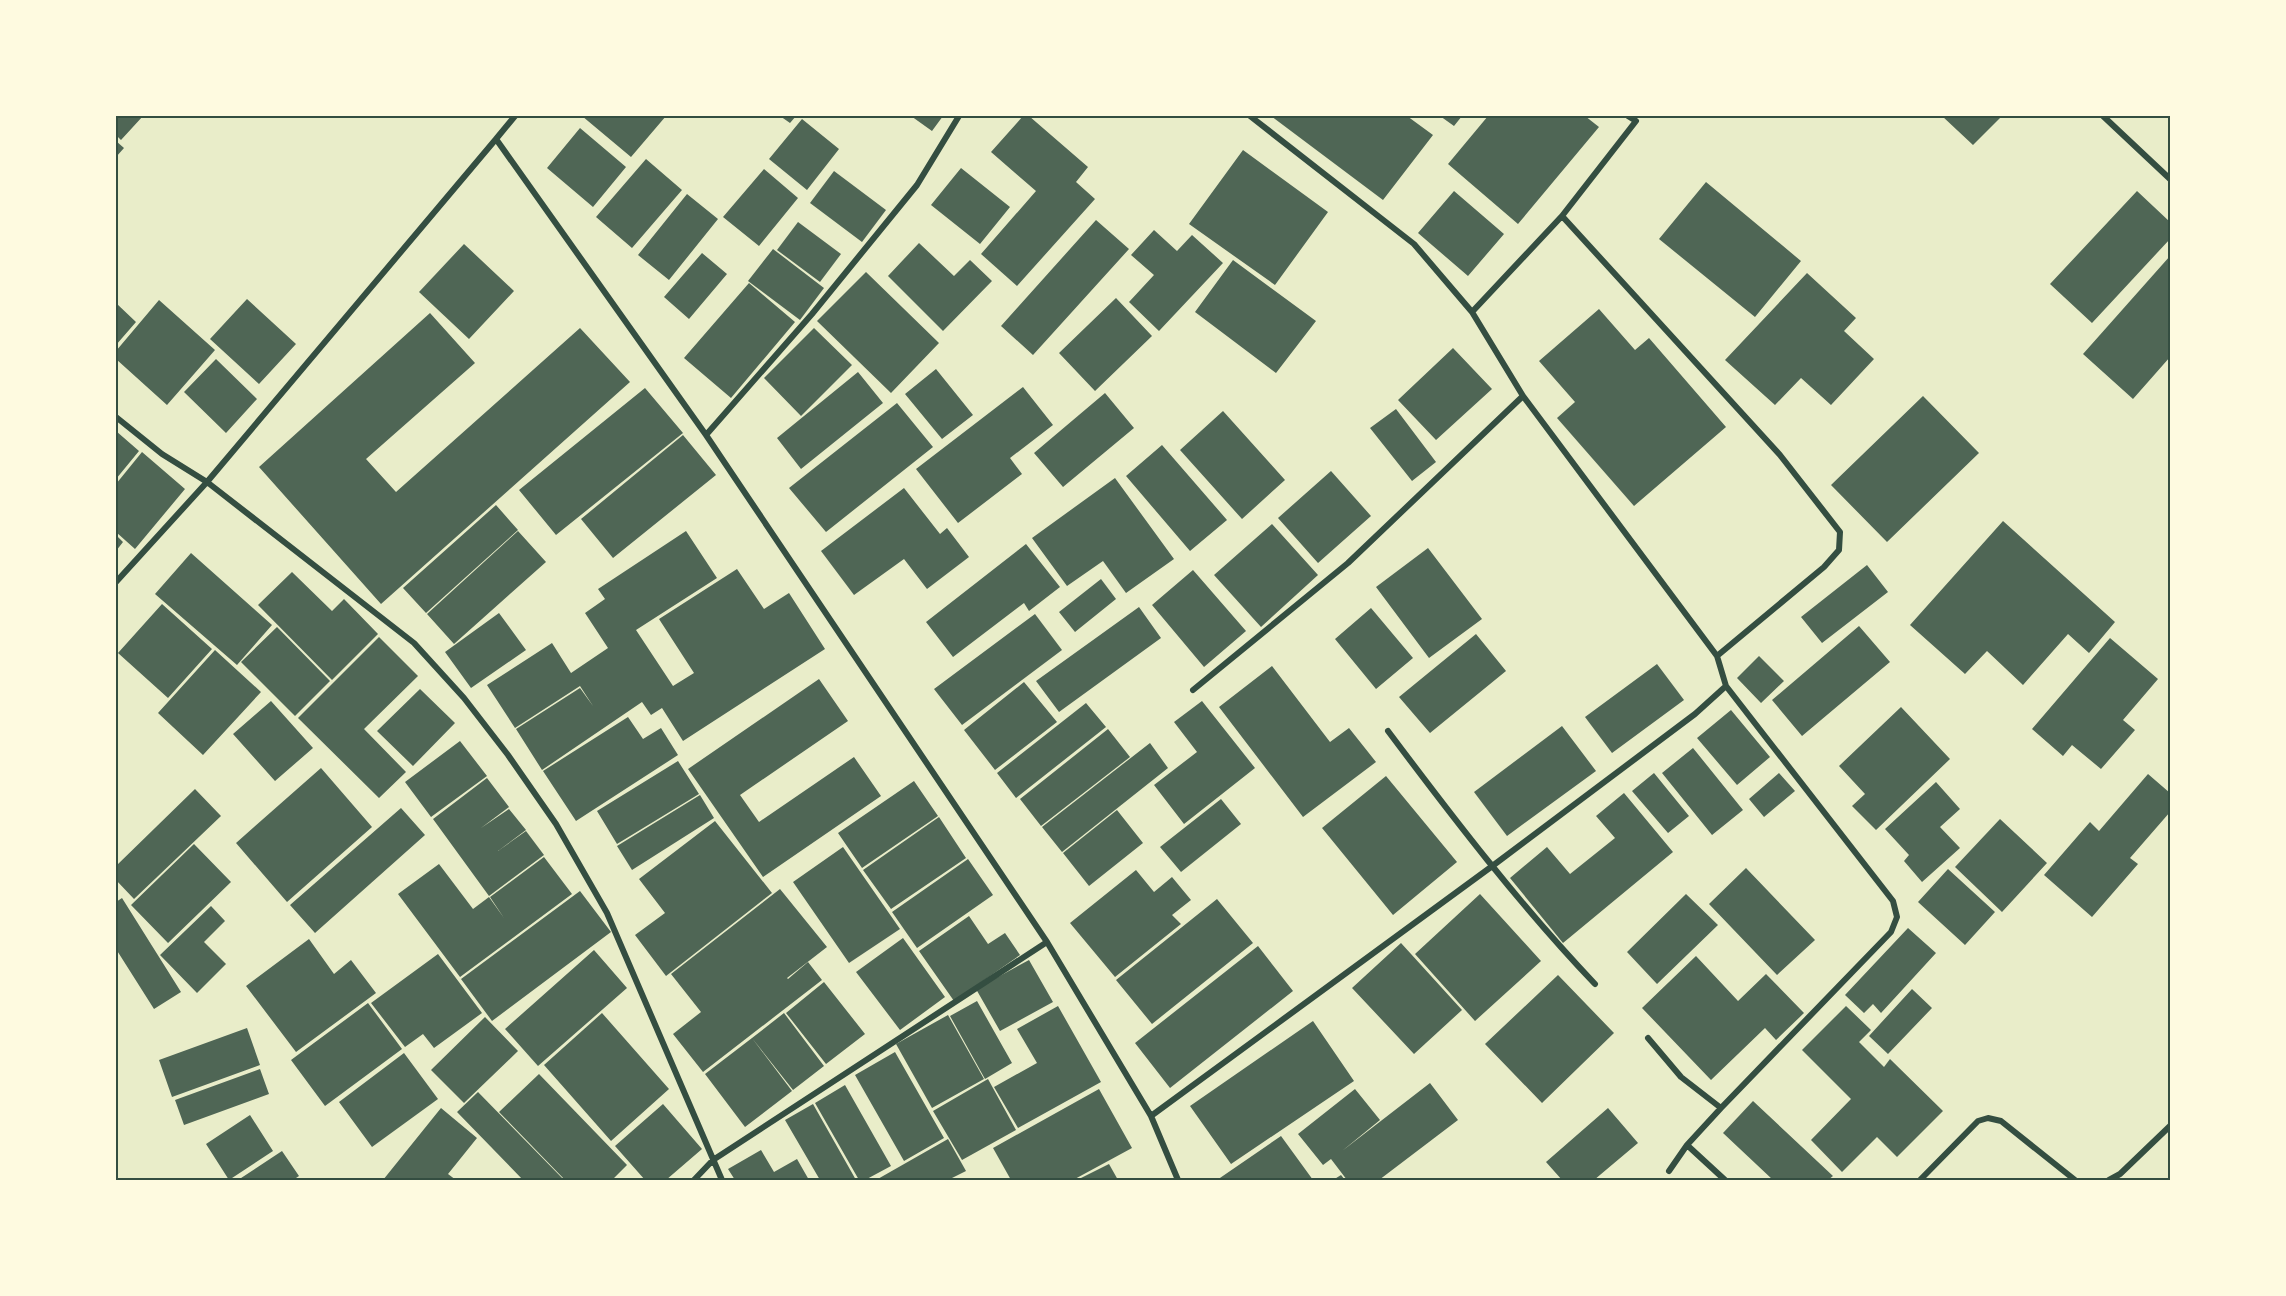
<svg xmlns="http://www.w3.org/2000/svg" width="2286" height="1296" viewBox="0 0 2286 1296" font-family="Poppins,sans-serif">
	<style>
		.building { fill: #4f6655 }
		.lines { fill: none; stroke-linecap: round; stroke-linejoin: round }
		.minor { stroke: #344e41; stroke-width: 6 }
		.neatline { fill: none; stroke: #344e41; stroke-width: 2 }
	</style>
	<rect width="100%" height="100%" fill="#e9edc9"/>
	<!-- building -->
	<path class="building" d="M 116,116 L 143,116 L 121,140 L 116,135 Z
		M 582,116 L 666,116 L 631,157 Z
		M 780,116 L 796,116 L 790,123 Z
		M 911,116 L 943,116 L 932,131 Z
		M 1023,116 L 1029,116 L 1088,167 L 1076,182 L 1095,199 L 1017,286 L 981,254 L 1036,191 L 991,152 Z
		M 1271,116 L 1407,116 L 1433,135 L 1383,200 Z
		M 1440,116 L 1462,116 L 1454,126 Z
		M 1488,116 L 1585,116 L 1599,127 L 1518,224 L 1448,164 Z
		M 1942,116 L 2002,116 L 1973,145 Z
		M 802,119 L 839,149 L 807,190 L 769,159 Z
		M 580,128 L 626,167 L 593,207 L 547,168 Z
		M 116,141 L 124,148 L 116,157 Z
		M 1243,150 L 1328,212 L 1275,285 L 1189,224 Z
		M 646,159 L 682,190 L 632,248 L 596,217 Z
		M 961,168 L 1010,207 L 980,244 L 931,205 Z
		M 764,169 L 798,198 L 759,246 L 723,217 Z
		M 834,171 L 886,210 L 862,242 L 810,203 Z
		M 1706,182 L 1801,261 L 1755,317 L 1659,239 Z
		M 1454,191 L 1504,234 L 1468,276 L 1418,233 Z
		M 2137,191 L 2170,222 L 2170,239 L 2092,323 L 2050,284 Z
		M 687,194 L 718,219 L 669,280 L 638,255 Z
		M 1096,220 L 1129,249 L 1033,355 L 1001,326 Z
		M 798,222 L 841,254 L 820,282 L 777,250 Z
		M 1154,230 L 1177,251 L 1192,235 L 1223,263 L 1159,331 L 1129,302 L 1154,275 L 1131,255 Z
		M 919,243 L 954,276 L 970,260 L 992,281 L 943,331 L 888,276 Z
		M 464,244 L 514,291 L 469,339 L 419,292 Z
		M 773,249 L 824,288 L 800,320 L 748,281 Z
		M 702,253 L 727,274 L 689,319 L 664,297 Z
		M 2170,256 L 2170,357 L 2133,399 L 2083,354 Z
		M 1233,260 L 1316,321 L 1276,373 L 1195,312 Z
		M 866,272 L 939,343 L 891,393 L 817,321 Z
		M 1807,273 L 1856,318 L 1844,331 L 1874,359 L 1831,405 L 1801,378 L 1775,405 L 1725,360 Z
		M 749,283 L 795,322 L 731,398 L 684,358 Z
		M 1116,298 L 1152,336 L 1095,391 L 1059,353 Z
		M 247,299 L 296,344 L 259,384 L 210,339 Z
		M 159,300 L 215,350 L 167,405 L 116,359 L 116,351 Z
		M 116,303 L 136,322 L 116,345 Z
		M 1599,309 L 1635,350 L 1649,338 L 1726,427 L 1634,506 L 1557,418 L 1575,402 L 1539,361 Z
		M 430,313 L 475,363 L 366,459 L 396,492 L 580,328 L 630,382 L 381,604 L 259,467 Z
		M 814,328 L 852,365 L 801,416 L 764,378 Z
		M 1453,348 L 1492,389 L 1436,440 L 1398,400 Z
		M 216,359 L 257,399 L 226,433 L 184,392 Z
		M 936,369 L 973,415 L 942,439 L 905,394 Z
		M 858,372 L 883,403 L 801,469 L 777,438 Z
		M 1023,387 L 1053,425 L 1010,458 L 1022,474 L 958,523 L 916,469 Z
		M 645,388 L 683,433 L 556,535 L 519,490 Z
		M 1105,393 L 1134,428 L 1063,487 L 1034,453 Z
		M 1923,396 L 1979,453 L 1887,542 L 1831,485 Z
		M 897,403 L 933,447 L 826,532 L 789,488 Z
		M 1396,409 L 1436,462 L 1412,481 L 1370,428 Z
		M 1223,411 L 1285,480 L 1242,519 L 1180,450 Z
		M 116,431 L 139,451 L 116,479 Z
		M 683,435 L 716,475 L 613,558 L 581,519 Z
		M 1162,445 L 1227,520 L 1190,551 L 1126,476 Z
		M 142,452 L 185,489 L 135,549 L 116,532 L 116,484 Z
		M 1331,471 L 1371,516 L 1318,563 L 1278,518 Z
		M 1115,478 L 1174,559 L 1126,593 L 1103,561 L 1067,586 L 1032,538 Z
		M 904,488 L 940,534 L 947,528 L 969,557 L 927,589 L 904,559 L 854,595 L 821,551 Z
		M 496,505 L 518,530 L 426,613 L 403,588 Z
		M 2003,521 L 2115,622 L 2089,653 L 2068,634 L 2023,685 L 1987,651 L 1965,674 L 1910,625 Z
		M 1272,524 L 1318,575 L 1261,627 L 1214,575 Z
		M 518,531 L 546,562 L 454,644 L 427,614 Z
		M 686,531 L 717,578 L 636,630 L 673,686 L 694,673 L 659,619 L 737,569 L 764,609 L 789,593 L 825,649 L 683,741 L 662,708 L 651,715 L 642,702 L 542,770 L 516,729 L 580,688 L 593,706 L 580,686 L 515,728 L 487,685 L 552,643 L 571,673 L 608,648 L 585,613 L 605,599 L 598,589 Z
		M 116,535 L 123,542 L 116,551 Z
		M 1026,544 L 1060,587 L 1029,611 L 1024,603 L 953,657 L 926,622 Z
		M 1428,548 L 1482,619 L 1429,658 L 1376,587 Z
		M 191,553 L 272,625 L 237,665 L 155,594 Z
		M 1867,565 L 1888,592 L 1822,643 L 1801,617 Z
		M 1193,570 L 1246,631 L 1204,667 L 1152,605 Z
		M 292,572 L 332,611 L 344,599 L 378,634 L 332,680 L 258,605 Z
		M 1101,579 L 1116,599 L 1075,632 L 1059,612 Z
		M 162,604 L 212,649 L 168,698 L 118,653 Z
		M 1139,607 L 1161,638 L 1059,712 L 1036,681 Z
		M 1371,608 L 1413,658 L 1376,689 L 1335,639 Z
		M 499,613 L 526,650 L 471,688 L 445,652 Z
		M 1035,614 L 1062,650 L 962,725 L 934,689 Z
		M 1859,626 L 1890,662 L 1802,736 L 1772,700 Z
		M 277,627 L 330,681 L 295,716 L 241,662 Z
		M 1476,634 L 1506,671 L 1430,733 L 1399,697 Z
		M 379,637 L 418,676 L 364,729 L 406,772 L 379,798 L 298,718 Z
		M 2110,638 L 2158,679 L 2123,720 L 2135,730 L 2101,769 L 2072,745 L 2063,756 L 2032,729 Z
		M 215,650 L 261,692 L 203,755 L 158,713 Z
		M 1759,656 L 1784,681 L 1761,703 L 1737,678 Z
		M 1657,664 L 1684,700 L 1612,753 L 1585,717 Z
		M 1272,666 L 1330,742 L 1349,728 L 1376,762 L 1303,817 L 1219,707 Z
		M 819,679 L 848,721 L 740,795 L 759,822 L 854,757 L 881,796 L 763,877 L 688,769 Z
		M 1024,682 L 1057,722 L 995,770 L 964,730 Z
		M 420,689 L 455,723 L 413,766 L 377,731 Z
		M 271,701 L 313,748 L 275,781 L 233,734 Z
		M 1202,701 L 1255,768 L 1184,824 L 1154,785 L 1197,752 L 1174,722 Z
		M 1086,703 L 1106,727 L 1016,798 L 997,773 Z
		M 1901,707 L 1950,759 L 1876,830 L 1852,806 L 1865,794 L 1839,766 Z
		M 1731,710 L 1770,757 L 1737,785 L 1697,738 Z
		M 628,717 L 643,739 L 661,728 L 678,755 L 576,821 L 543,771 Z
		M 1562,726 L 1596,771 L 1507,836 L 1474,792 Z
		M 1108,729 L 1130,757 L 1041,826 L 1020,799 Z
		M 460,741 L 487,776 L 431,817 L 405,782 Z
		M 1150,743 L 1168,768 L 1062,852 L 1042,827 Z
		M 1693,748 L 1743,810 L 1712,835 L 1662,773 Z
		M 678,761 L 699,794 L 617,844 L 597,811 Z
		M 321,768 L 372,827 L 287,902 L 236,843 Z
		M 1654,773 L 1689,816 L 1668,833 L 1632,791 Z
		M 1779,773 L 1795,791 L 1764,817 L 1749,799 Z
		M 2148,774 L 2170,793 L 2170,812 L 2130,858 L 2138,864 L 2092,917 L 2044,875 L 2090,822 L 2099,831 Z
		M 1386,776 L 1457,862 L 1393,915 L 1322,828 Z
		M 487,778 L 509,807 L 481,828 L 509,809 L 526,830 L 498,851 L 526,831 L 544,855 L 489,896 L 433,819 Z
		M 914,781 L 938,816 L 862,868 L 838,833 Z
		M 1936,782 L 1960,809 L 1940,827 L 1960,848 L 1922,882 L 1904,861 L 1909,855 L 1885,829 Z
		M 195,789 L 221,816 L 134,899 L 116,880 L 116,866 Z
		M 1624,793 L 1673,852 L 1563,943 L 1510,878 L 1547,847 L 1570,874 L 1615,838 L 1596,816 Z
		M 700,795 L 714,818 L 632,870 L 617,846 Z
		M 1221,799 L 1241,824 L 1181,872 L 1160,847 Z
		M 401,808 L 425,835 L 315,933 L 290,905 Z
		M 1117,810 L 1143,843 L 1089,886 L 1063,853 Z
		M 939,817 L 966,858 L 891,909 L 863,870 Z
		M 2000,819 L 2047,863 L 2002,912 L 1955,867 Z
		M 715,821 L 772,893 L 666,976 L 635,935 L 665,913 L 639,879 Z
		M 194,844 L 231,882 L 168,943 L 131,905 Z
		M 843,847 L 900,929 L 849,963 L 793,882 Z
		M 544,857 L 572,894 L 460,977 L 398,894 L 439,864 L 473,909 L 489,897 L 504,918 L 490,897 Z
		M 968,859 L 993,895 L 917,948 L 892,912 Z
		M 1746,868 L 1815,940 L 1777,975 L 1709,904 Z
		M 1948,869 L 1995,912 L 1965,945 L 1918,902 Z
		M 1136,870 L 1154,892 L 1172,877 L 1191,900 L 1172,915 L 1181,924 L 1115,977 L 1070,923 Z
		M 780,889 L 827,947 L 787,978 L 788,979 L 808,962 L 822,980 L 703,1072 L 673,1034 L 701,1012 L 671,974 Z
		M 580,891 L 611,932 L 492,1021 L 461,979 Z
		M 1480,894 L 1541,961 L 1475,1021 L 1415,954 Z
		M 1686,894 L 1718,925 L 1657,984 L 1627,952 Z
		M 122,898 L 181,992 L 154,1009 L 116,949 L 116,902 Z
		M 1217,899 L 1253,943 L 1152,1024 L 1116,980 Z
		M 211,906 L 225,921 L 204,942 L 226,964 L 197,993 L 160,955 Z
		M 969,916 L 988,944 L 1005,933 L 1020,955 L 954,1001 L 919,951 Z
		M 1908,928 L 1936,953 L 1881,1013 L 1873,1004 L 1864,1013 L 1845,995 Z
		M 903,938 L 945,997 L 900,1030 L 856,972 Z
		M 309,939 L 334,974 L 351,960 L 376,993 L 296,1052 L 246,986 Z
		M 1401,943 L 1462,1010 L 1414,1054 L 1352,988 Z
		M 1258,946 L 1293,991 L 1170,1088 L 1135,1043 Z
		M 594,950 L 627,988 L 538,1066 L 505,1029 Z
		M 438,954 L 482,1013 L 434,1048 L 423,1034 L 405,1047 L 371,1003 Z
		M 1696,956 L 1738,1001 L 1766,974 L 1804,1013 L 1776,1040 L 1765,1028 L 1711,1080 L 1642,1008 Z
		M 1029,960 L 1053,1002 L 1000,1031 L 976,989 Z
		M 1558,975 L 1614,1033 L 1542,1103 L 1485,1044 Z
		M 824,982 L 865,1034 L 826,1064 L 786,1013 Z
		M 1912,989 L 1932,1008 L 1888,1054 L 1869,1036 Z
		M 977,1001 L 1012,1063 L 985,1079 L 950,1016 Z
		M 368,1003 L 402,1049 L 325,1106 L 291,1060 Z
		M 1058,1006 L 1101,1082 L 1018,1128 L 994,1087 L 1037,1063 L 1017,1029 Z
		M 1846,1006 L 1871,1030 L 1859,1042 L 1884,1067 L 1890,1059 L 1943,1111 L 1897,1157 L 1877,1137 L 1842,1172 L 1811,1140 L 1851,1099 L 1802,1050 Z
		M 602,1013 L 669,1089 L 611,1141 L 544,1065 Z
		M 784,1013 L 824,1066 L 793,1090 L 752,1038 Z
		M 948,1015 L 984,1079 L 932,1108 L 896,1044 Z
		M 485,1017 L 518,1051 L 464,1103 L 431,1070 Z
		M 1313,1021 L 1354,1081 L 1231,1164 L 1190,1106 Z
		M 247,1028 L 260,1065 L 172,1097 L 159,1060 Z
		M 752,1038 L 792,1091 L 745,1127 L 705,1074 Z
		M 895,1052 L 944,1138 L 904,1161 L 855,1075 Z
		M 404,1053 L 438,1099 L 372,1147 L 339,1102 Z
		M 260,1069 L 269,1094 L 184,1125 L 175,1100 Z
		M 539,1074 L 627,1165 L 612,1180 L 565,1180 L 499,1112 Z
		M 988,1079 L 1016,1130 L 962,1160 L 933,1111 Z
		M 1430,1083 L 1458,1120 L 1379,1180 L 1347,1180 L 1331,1159 L 1323,1165 L 1298,1134 L 1355,1089 L 1380,1120 L 1342,1151 Z
		M 845,1085 L 891,1166 L 865,1180 L 859,1180 L 815,1103 Z
		M 1099,1089 L 1132,1148 L 1073,1180 L 1011,1180 L 993,1148 Z
		M 478,1092 L 564,1180 L 523,1180 L 457,1112 Z
		M 1753,1101 L 1833,1176 L 1828,1180 L 1773,1180 L 1723,1133 Z
		M 663,1104 L 702,1149 L 666,1180 L 645,1180 L 615,1146 Z
		M 813,1104 L 856,1180 L 820,1180 L 785,1120 Z
		M 441,1108 L 477,1138 L 448,1174 L 456,1180 L 383,1180 Z
		M 1608,1108 L 1638,1143 L 1594,1180 L 1562,1180 L 1546,1162 Z
		M 250,1115 L 273,1151 L 229,1180 L 206,1144 Z
		M 1281,1136 L 1313,1180 L 1217,1180 Z
		M 948,1139 L 966,1171 L 948,1180 L 876,1180 Z
		M 761,1150 L 774,1172 L 797,1159 L 809,1180 L 735,1180 L 728,1169 Z
		M 282,1151 L 299,1176 L 293,1180 L 238,1180 Z
		M 1109,1164 L 1118,1180 L 1077,1180 Z
		M 1341,1175 L 1345,1180 L 1333,1180 Z"/>
	<g class="lines">
		<!-- minor -->
		<path class="minor" d="M 515,116 L 496,139 L 706,435 L 1047,942 L 1151,1116 L 1178,1180
			M 2103,116 L 2170,179
			M 496,139 L 207,482 L 414,643 L 464,698 L 508,755 L 556,824 L 607,913 L 722,1180
			M 1562,216 L 1780,455 L 1840,532 L 1839,550 L 1824,567 L 1717,656
			M 1472,312 L 1562,216 L 1636,121 L 1628,116
			M 116,417 L 162,454 L 207,482 L 116,582
			M 706,435 L 812,314 L 917,185 L 959,116
			M 1193,690 L 1348,563 L 1523,396
			M 1388,731 C 1454,819 1519,904 1595,984
			M 1648,1038 L 1681,1077 L 1721,1108
			M 1151,1116 L 1491,867 L 1695,714 L 1726,686 L 1717,656 L 1523,396 L 1472,312 L 1414,244 L 1250,116
			M 1687,1145 L 1725,1180
			M 1669,1171 L 1687,1145 L 1721,1108 L 1891,932 L 1897,917 L 1893,901 L 1726,686
			M 694,1180 L 713,1160 L 1047,942
			M 1920,1180 L 1978,1121 L 1988,1118 L 2001,1121 L 2075,1180
			M 2109,1180 L 2120,1174 L 2170,1126"/>
	</g>
	<!-- border -->
	<rect width="2286" height="1296" fill="none" stroke="#fefae0" stroke-width="234"/>
	<rect x="117" y="117" width="2052" height="1062" class="neatline"/>
</svg>
